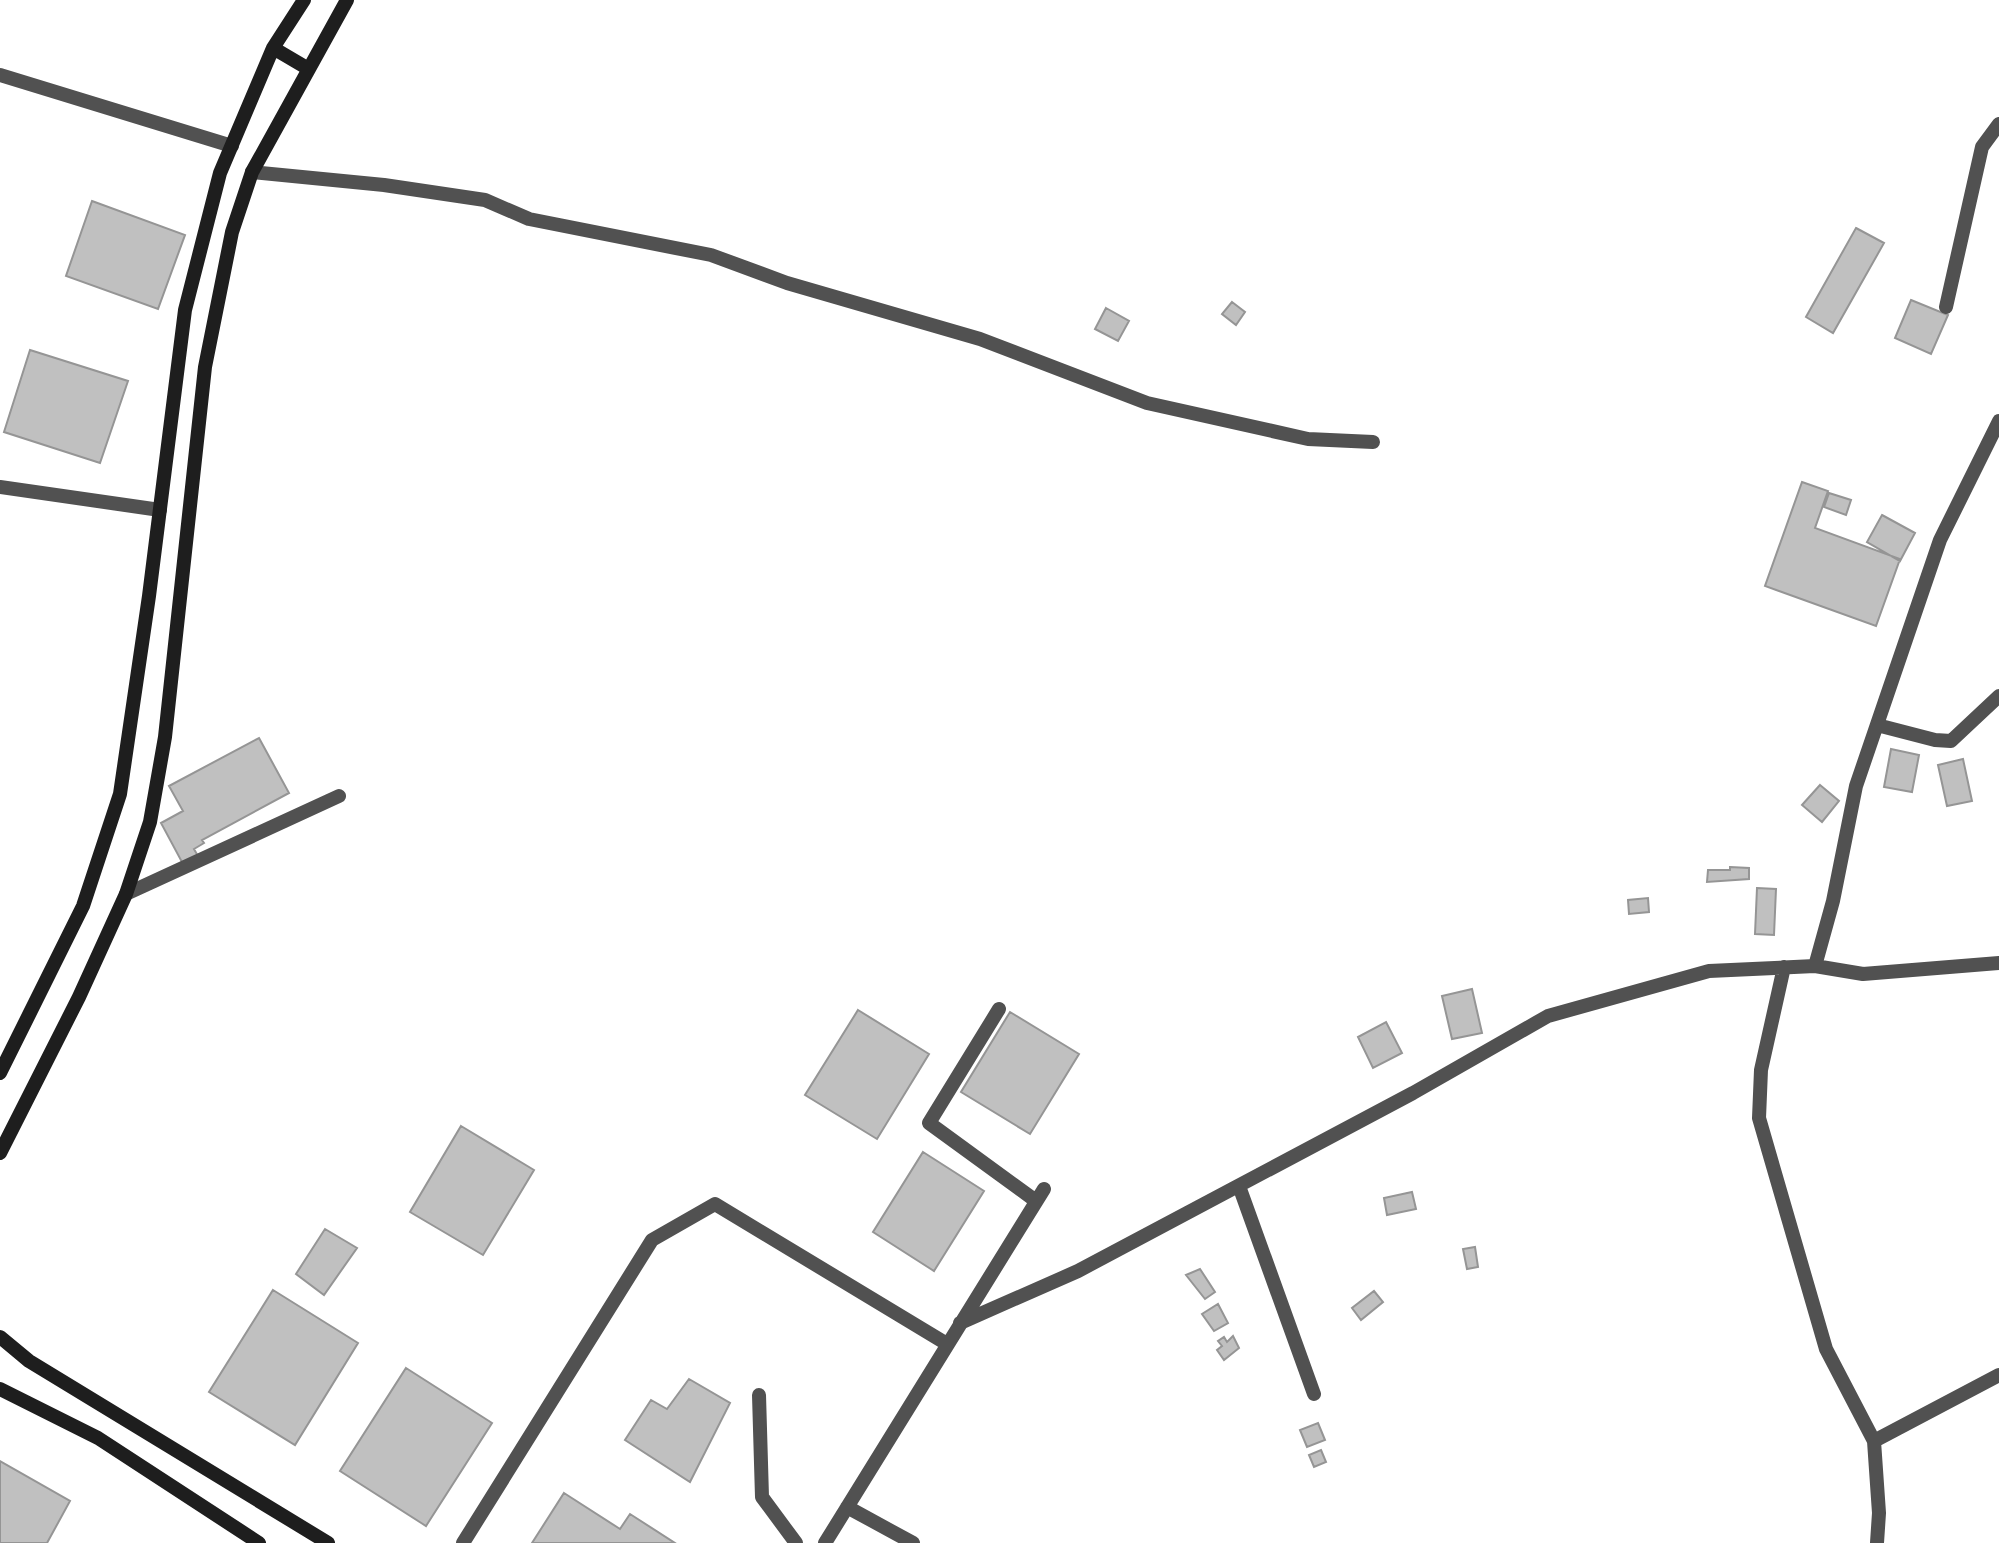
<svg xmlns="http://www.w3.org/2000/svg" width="1999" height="1543" viewBox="0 0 1999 1543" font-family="Arial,sans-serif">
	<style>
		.building { fill: #c0c0c0; stroke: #959595; stroke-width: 2 }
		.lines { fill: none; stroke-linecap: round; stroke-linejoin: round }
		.street { stroke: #515151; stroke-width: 14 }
		.secondary { stroke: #1e1e1e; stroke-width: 14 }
	</style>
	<rect width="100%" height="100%" fill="#fff"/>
	<!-- building -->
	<path class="building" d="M 92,201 L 185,235 L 158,309 L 66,276 Z
		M 1856,228 L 1884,243 L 1833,333 L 1806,317 Z
		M 1911,300 L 1948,315 L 1931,354 L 1895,338 Z
		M 1232,302 L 1245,312 L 1236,325 L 1222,314 Z
		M 1106,308 L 1129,321 L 1118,341 L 1095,329 Z
		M 30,350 L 128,381 L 100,463 L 4,432 Z
		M 1802,482 L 1828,491 L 1815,528 L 1900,559 L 1876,626 L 1765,586 Z
		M 1829,493 L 1851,500 L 1846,515 L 1824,507 Z
		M 1882,515 L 1915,533 L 1900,561 L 1867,542 Z
		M 259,738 L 289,793 L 202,840 L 204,843 L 194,849 L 198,856 L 183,864 L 161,823 L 183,811 L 169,786 Z
		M 1891,749 L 1919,755 L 1912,792 L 1884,787 Z
		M 1963,759 L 1972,801 L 1947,806 L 1938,765 Z
		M 1820,785 L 1839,801 L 1822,822 L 1802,805 Z
		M 1730,867 L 1749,868 L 1749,879 L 1707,882 L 1708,870 L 1730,870 Z
		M 1757,888 L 1776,889 L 1774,935 L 1755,934 Z
		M 1648,898 L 1649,912 L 1629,914 L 1628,900 Z
		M 1472,989 L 1482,1033 L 1452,1039 L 1442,996 Z
		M 858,1010 L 929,1054 L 877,1139 L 805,1095 Z
		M 1010,1012 L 1079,1054 L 1030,1134 L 961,1092 Z
		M 1386,1022 L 1402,1053 L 1373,1068 L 1358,1037 Z
		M 461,1126 L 534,1170 L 483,1255 L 410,1212 Z
		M 923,1152 L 984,1191 L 934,1271 L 873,1232 Z
		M 1412,1192 L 1416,1209 L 1387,1215 L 1384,1198 Z
		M 325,1229 L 357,1248 L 324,1295 L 296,1274 Z
		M 1475,1247 L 1478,1267 L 1467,1269 L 1463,1249 Z
		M 1200,1269 L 1215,1292 L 1205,1299 L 1186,1275 Z
		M 273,1290 L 358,1343 L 295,1445 L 209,1392 Z
		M 1374,1291 L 1383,1302 L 1361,1320 L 1352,1308 Z
		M 1218,1304 L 1228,1323 L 1214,1331 L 1202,1314 Z
		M 1233,1336 L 1239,1348 L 1224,1360 L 1217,1350 L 1222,1346 L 1218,1341 L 1224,1337 L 1227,1342 Z
		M 406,1368 L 492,1423 L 426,1526 L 340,1471 Z
		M 689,1379 L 730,1403 L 690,1482 L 625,1440 L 651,1400 L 667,1409 Z
		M 1318,1423 L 1325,1440 L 1307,1447 L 1300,1430 Z
		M 1321,1450 L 1326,1462 L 1314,1467 L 1309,1455 Z
		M 0,1461 L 70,1501 L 47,1543 L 0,1543 Z
		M 564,1493 L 620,1529 L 630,1514 L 675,1543 L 532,1543 Z"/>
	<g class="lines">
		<!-- street -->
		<path class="street" d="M 0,75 L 232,146
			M 252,172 L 384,185 L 485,200 L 529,219 L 711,255 L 787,283 L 980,339 L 1147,403 L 1308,439 L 1373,442
			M 1946,307 L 1982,147 L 1999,124
			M 0,487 L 160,510
			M 1877,725 L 1935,740 L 1951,741 L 1999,696
			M 126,894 L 339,796
			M 1815,966 L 1833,901 L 1856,786 L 1940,540 L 1999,421
			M 1784,967 L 1761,1070 L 1759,1118 L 1826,1349 L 1874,1441 L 1879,1513 L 1877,1543
			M 999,1009 L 929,1123 L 1036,1201
			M 1239,1186 L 1314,1394
			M 960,1323 L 1078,1271 L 1413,1093 L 1548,1016 L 1709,971 L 1815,966 L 1863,974 L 1999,963
			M 759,1395 L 762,1497 L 796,1543
			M 1874,1441 L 1999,1375
			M 847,1507 L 913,1543
			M 463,1543 L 652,1240 L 715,1204 L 947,1344
			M 825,1543 L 1044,1189"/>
		<!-- secondary -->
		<path class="secondary" d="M 273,48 L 307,68
			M 0,1073 L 83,906 L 120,794 L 149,596 L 185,310 L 220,173 L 273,48 L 304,0
			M 0,1153 L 79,997 L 126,894 L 150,822 L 165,737 L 205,367 L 232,232 L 252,172 L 347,0
			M 0,1337 L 29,1361 L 328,1543
			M 0,1389 L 98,1438 L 259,1543"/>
	</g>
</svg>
